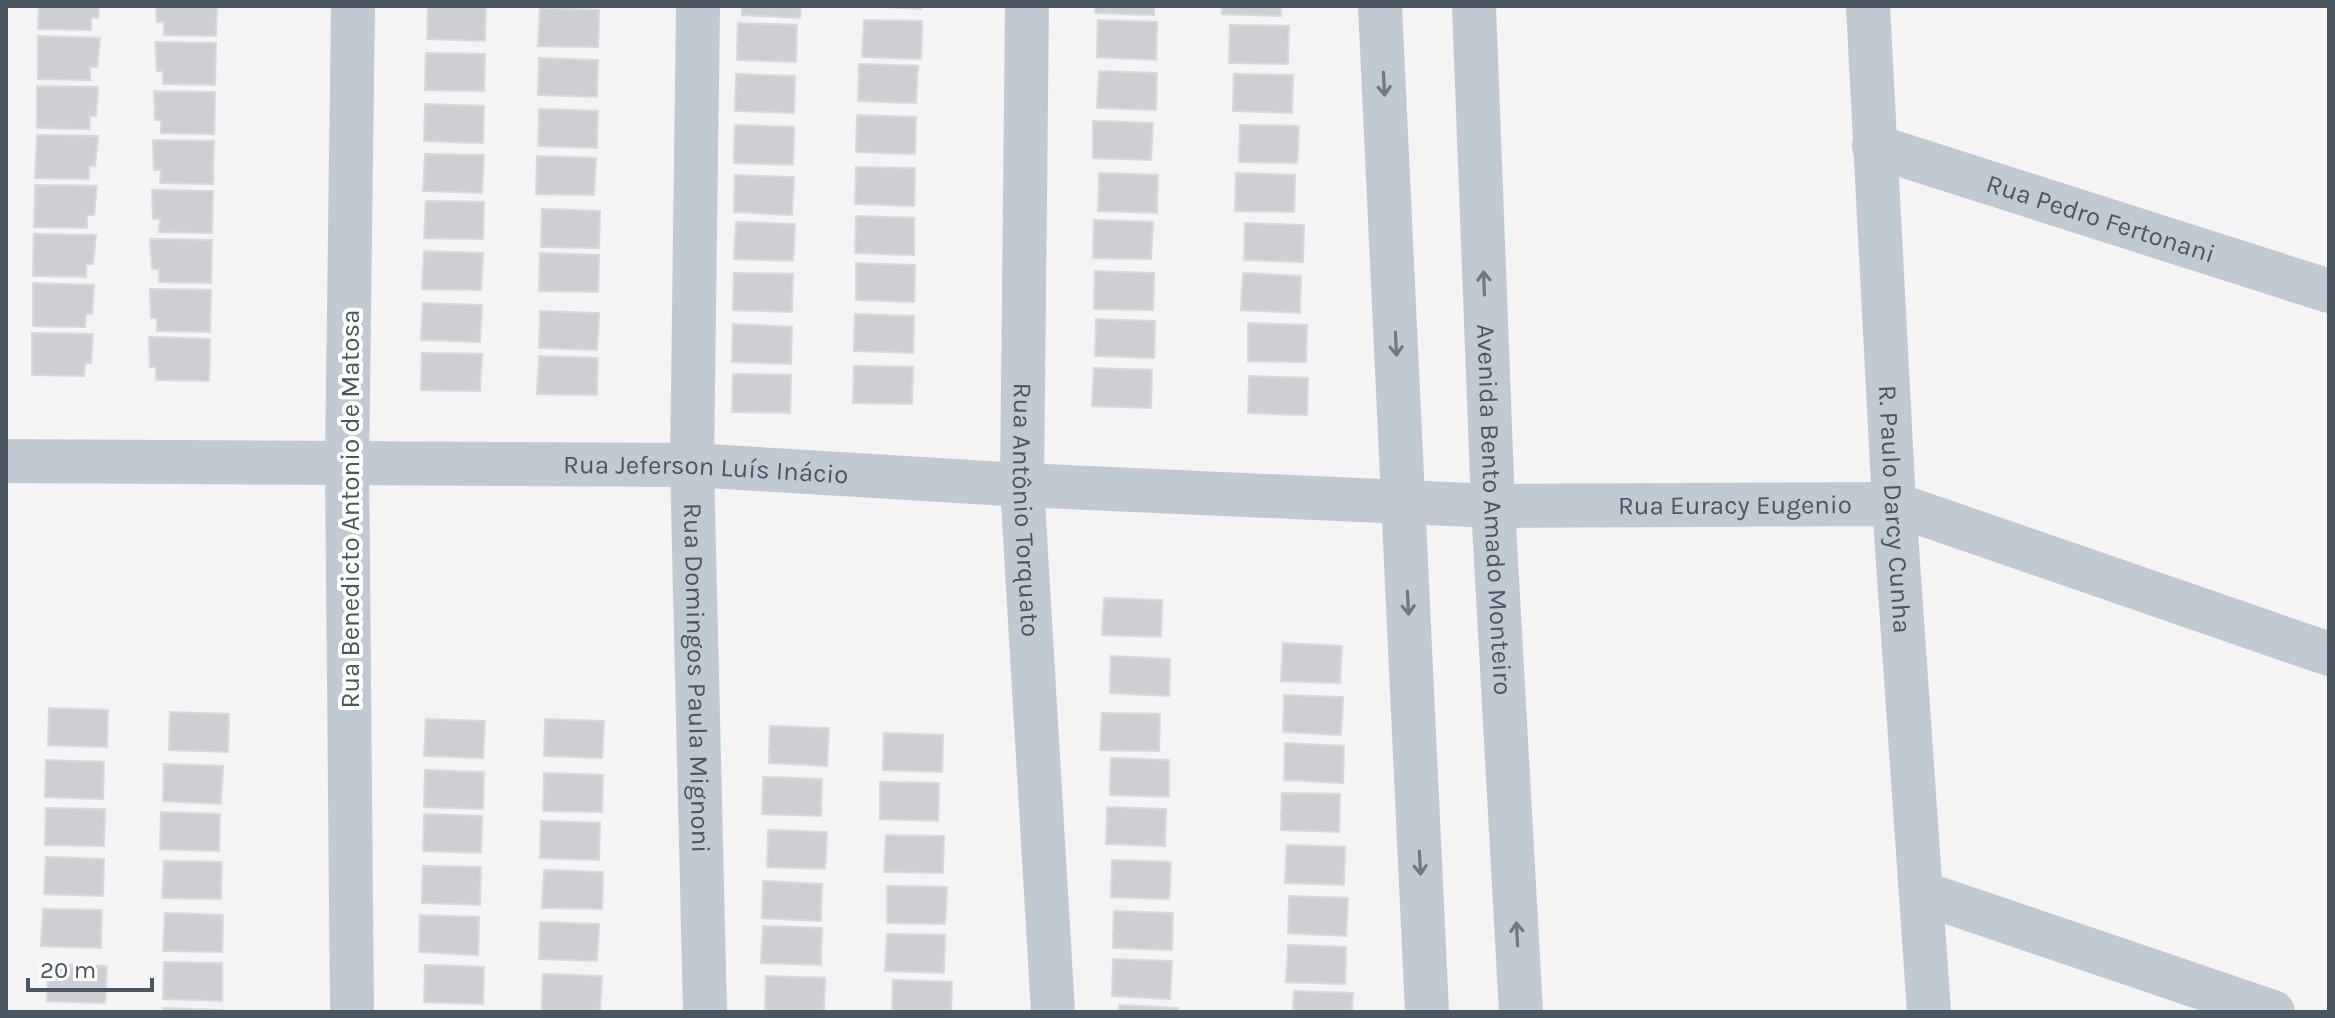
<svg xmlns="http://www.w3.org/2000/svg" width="2335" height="1018" viewBox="0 0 2335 1018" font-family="Karla,sans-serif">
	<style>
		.building { fill: #cdcfd5; stroke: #d7d9de; stroke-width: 2 }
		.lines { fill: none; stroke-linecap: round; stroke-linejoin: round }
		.minor { stroke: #c1cad2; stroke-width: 44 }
		.oneway { stroke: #6e7983 }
		.labels { text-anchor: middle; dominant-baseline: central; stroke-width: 8; stroke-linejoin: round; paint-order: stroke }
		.street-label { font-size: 26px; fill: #4a5661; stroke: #fff }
	</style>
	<rect width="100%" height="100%" fill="#f5f3f3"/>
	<!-- building -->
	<path class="building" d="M 39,6 L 99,6 L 98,18 L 91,18 L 91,30 L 38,29 Z
		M 156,6 L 217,6 L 216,36 L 164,35 L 164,22 L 157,22 Z
		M 428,6 L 486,6 L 485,41 L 427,39 Z
		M 742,6 L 801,6 L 800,18 L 742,15 Z
		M 863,6 L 921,6 L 921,9 Z
		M 1095,6 L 1154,6 L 1154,15 L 1095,13 Z
		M 1222,6 L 1281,6 L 1281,16 L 1222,14 Z
		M 540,8 L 599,10 L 598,47 L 538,46 Z
		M 864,20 L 922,21 L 921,59 L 862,57 Z
		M 1098,20 L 1157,22 L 1156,60 L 1097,57 Z
		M 738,23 L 797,25 L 796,62 L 737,60 Z
		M 1230,25 L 1289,26 L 1288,64 L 1229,63 Z
		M 38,36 L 100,38 L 97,67 L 90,67 L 90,80 L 38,79 Z
		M 155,42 L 216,43 L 215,85 L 163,84 L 163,71 L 157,71 Z
		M 426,53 L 485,54 L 484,91 L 425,90 Z
		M 539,58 L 598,60 L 597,97 L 538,95 Z
		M 859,64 L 918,66 L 916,103 L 858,101 Z
		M 1099,71 L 1157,73 L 1156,110 L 1097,108 Z
		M 736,74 L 795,76 L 794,113 L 735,111 Z
		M 1234,74 L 1293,75 L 1292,113 L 1233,111 Z
		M 37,86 L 98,87 L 96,116 L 90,116 L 89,129 L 37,128 Z
		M 154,91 L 215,92 L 214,134 L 161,133 L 161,120 L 155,120 Z
		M 425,104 L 484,106 L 483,143 L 424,141 Z
		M 539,109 L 598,111 L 597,148 L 538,146 Z
		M 857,115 L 916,117 L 915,154 L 856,152 Z
		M 1093,121 L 1153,123 L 1151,160 L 1093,158 Z
		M 735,125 L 794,127 L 793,165 L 734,163 Z
		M 1240,125 L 1299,126 L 1297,163 L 1239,162 Z
		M 37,135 L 98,136 L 95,166 L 89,166 L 89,179 L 35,178 Z
		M 153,140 L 214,141 L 213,184 L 160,183 L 161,170 L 154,170 Z
		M 425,154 L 484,155 L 482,193 L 423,191 Z
		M 537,156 L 596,158 L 594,195 L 536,194 Z
		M 856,167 L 915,168 L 914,206 L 855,204 Z
		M 1099,173 L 1158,175 L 1157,213 L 1098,211 Z
		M 1236,173 L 1295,175 L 1294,212 L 1235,211 Z
		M 735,175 L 794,177 L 792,215 L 734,212 Z
		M 35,185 L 97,186 L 94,215 L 87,215 L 87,228 L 34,227 Z
		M 152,190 L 213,191 L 212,233 L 159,232 L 160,219 L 153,219 Z
		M 426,201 L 484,202 L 483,239 L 424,238 Z
		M 542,209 L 600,211 L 599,248 L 541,247 Z
		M 856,216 L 914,218 L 914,255 L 855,253 Z
		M 1094,220 L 1153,222 L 1151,259 L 1093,258 Z
		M 736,222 L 795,224 L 793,261 L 734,259 Z
		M 1245,223 L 1304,225 L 1303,262 L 1244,260 Z
		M 34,234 L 96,235 L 93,264 L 86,264 L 86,277 L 33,276 Z
		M 150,239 L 212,240 L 211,283 L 159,282 L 159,269 L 152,269 Z
		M 424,251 L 483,253 L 481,290 L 422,289 Z
		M 540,253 L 599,255 L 598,292 L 539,291 Z
		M 856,263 L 915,265 L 914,302 L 856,300 Z
		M 1095,271 L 1154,273 L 1153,310 L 1094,309 Z
		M 734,273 L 793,274 L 792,312 L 733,310 Z
		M 1243,273 L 1301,276 L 1300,313 L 1241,310 Z
		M 33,283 L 94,285 L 92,314 L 86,314 L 85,327 L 33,326 Z
		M 150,289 L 211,290 L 210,332 L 157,331 L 157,318 L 151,318 Z
		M 423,303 L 482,305 L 480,342 L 421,340 Z
		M 540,311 L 599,313 L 597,350 L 539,348 Z
		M 855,314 L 914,316 L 913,353 L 854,351 Z
		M 1096,319 L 1155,321 L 1154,358 L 1095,356 Z
		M 1248,323 L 1307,325 L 1306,362 L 1248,361 Z
		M 733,324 L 792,327 L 791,364 L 732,362 Z
		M 32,333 L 93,334 L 91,363 L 85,363 L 84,376 L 32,375 Z
		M 149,337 L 210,339 L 209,381 L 156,380 L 156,367 L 150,367 Z
		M 422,353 L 482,354 L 480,391 L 421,390 Z
		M 539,356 L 598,358 L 597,395 L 537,394 Z
		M 854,366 L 913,367 L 912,404 L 853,403 Z
		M 1094,368 L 1152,370 L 1151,408 L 1092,406 Z
		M 733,374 L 791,375 L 790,413 L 732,412 Z
		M 1249,376 L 1308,378 L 1307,415 L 1248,413 Z
		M 1104,598 L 1162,600 L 1161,637 L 1102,635 Z
		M 1283,643 L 1342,646 L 1340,683 L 1281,681 Z
		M 1111,656 L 1170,659 L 1169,696 L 1110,693 Z
		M 1284,695 L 1343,697 L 1341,735 L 1283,732 Z
		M 49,708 L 108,710 L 107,747 L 48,745 Z
		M 170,712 L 229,714 L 228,752 L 169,750 Z
		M 1102,713 L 1160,714 L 1159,751 L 1100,750 Z
		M 426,719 L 485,721 L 483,758 L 424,756 Z
		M 545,719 L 604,721 L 602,758 L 544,756 Z
		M 770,726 L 829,728 L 827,766 L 769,763 Z
		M 884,733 L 943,735 L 942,772 L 883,770 Z
		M 1285,743 L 1344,746 L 1343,783 L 1284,780 Z
		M 1111,758 L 1169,760 L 1169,797 L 1110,795 Z
		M 46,760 L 104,762 L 103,799 L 45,797 Z
		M 164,764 L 223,766 L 221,804 L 163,801 Z
		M 425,770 L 484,772 L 483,809 L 424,807 Z
		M 544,773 L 603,775 L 602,812 L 543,811 Z
		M 763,777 L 822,779 L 821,816 L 762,814 Z
		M 880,782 L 939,783 L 938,821 L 880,819 Z
		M 1282,793 L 1340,794 L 1339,832 L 1281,830 Z
		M 1107,807 L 1166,809 L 1165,846 L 1106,844 Z
		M 46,808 L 105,809 L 104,846 L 45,845 Z
		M 161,812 L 220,814 L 219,851 L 160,849 Z
		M 424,814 L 482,816 L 481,853 L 423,851 Z
		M 541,821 L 600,823 L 599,860 L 540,858 Z
		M 768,830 L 827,832 L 825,869 L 767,867 Z
		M 886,835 L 944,836 L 943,873 L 884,872 Z
		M 1287,845 L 1345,847 L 1344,885 L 1285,883 Z
		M 46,857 L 104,859 L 103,896 L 44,894 Z
		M 1112,860 L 1171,862 L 1169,899 L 1111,897 Z
		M 164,861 L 222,862 L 221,899 L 162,898 Z
		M 423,866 L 481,867 L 480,905 L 422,903 Z
		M 544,870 L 603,872 L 602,909 L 542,908 Z
		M 763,881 L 822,884 L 821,921 L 762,918 Z
		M 887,886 L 947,887 L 945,924 L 887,923 Z
		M 1289,896 L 1348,898 L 1346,936 L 1288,933 Z
		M 43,909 L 102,910 L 101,948 L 41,946 Z
		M 1114,911 L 1173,913 L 1172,950 L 1113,948 Z
		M 165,913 L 223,915 L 222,952 L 163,951 Z
		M 420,915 L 479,917 L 478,955 L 419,952 Z
		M 540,922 L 599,924 L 597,961 L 539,959 Z
		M 763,926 L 822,928 L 821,965 L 761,963 Z
		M 887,934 L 945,935 L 944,973 L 885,971 Z
		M 1288,945 L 1346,947 L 1345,984 L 1286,982 Z
		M 1113,959 L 1172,961 L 1170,999 L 1112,996 Z
		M 164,962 L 222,963 L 222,1001 L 163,999 Z
		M 48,964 L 107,966 L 105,1003 L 47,1001 Z
		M 425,965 L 484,967 L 483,1004 L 424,1002 Z
		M 543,974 L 602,976 L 600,1012 L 542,1011 Z
		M 766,976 L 825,978 L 824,1012 L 765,1012 Z
		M 893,980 L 952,982 L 951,1012 L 892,1012 Z
		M 1294,991 L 1353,993 L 1352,1012 L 1293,1012 Z
		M 1119,1005 L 1178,1008 L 1178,1012 L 1119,1012 Z
		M 163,1008 L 222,1010 L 222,1012 L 163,1012 Z"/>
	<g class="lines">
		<!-- minor -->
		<g class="minor">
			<path id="s1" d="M 698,6 L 692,465 L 705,1012"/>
			<path id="s2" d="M 1027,6 L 1022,485 L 1053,1012"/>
			<path d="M 1380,6 L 1427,1012"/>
			<path id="s3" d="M 1474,6 L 1493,506 L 1521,1012"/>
			<path id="s4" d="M 1868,6 L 1894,504 L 1929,1012"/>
			<path id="s5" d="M 1874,146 L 2329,291"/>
			<path id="s6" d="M 6,461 L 692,465 L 1022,485 L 1493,506 L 1894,504 L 2329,654"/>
			<path d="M 1922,893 L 2273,1012"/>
			<path d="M 352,1012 L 347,463 L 353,6"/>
		</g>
	</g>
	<!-- one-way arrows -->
	<defs><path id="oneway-shaft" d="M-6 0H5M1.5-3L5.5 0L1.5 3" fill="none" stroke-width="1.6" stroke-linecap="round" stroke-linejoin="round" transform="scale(2)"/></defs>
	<g class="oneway">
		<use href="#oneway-shaft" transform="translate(1384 84) rotate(87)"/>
		<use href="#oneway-shaft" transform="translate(1484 283) rotate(-92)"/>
		<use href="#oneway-shaft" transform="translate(1396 344) rotate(87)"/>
		<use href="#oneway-shaft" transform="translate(1408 603) rotate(87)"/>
		<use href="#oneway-shaft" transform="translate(1420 863) rotate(87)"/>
		<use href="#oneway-shaft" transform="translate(1517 934) rotate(-93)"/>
	</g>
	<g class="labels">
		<!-- street labels -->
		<g class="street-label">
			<text stroke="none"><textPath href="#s5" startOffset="238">Rua Pedro Fertonani</textPath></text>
			<text stroke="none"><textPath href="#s6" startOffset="700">Rua Jeferson Luís Inácio</textPath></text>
			<text stroke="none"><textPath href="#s6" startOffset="1730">Rua Euracy Eugenio</textPath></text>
			<text transform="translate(350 509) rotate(-90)">Rua Benedicto Antonio de Matosa</text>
			<text stroke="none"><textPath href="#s2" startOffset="504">Rua Antônio Torquato</textPath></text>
			<text stroke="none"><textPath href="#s3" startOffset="504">Avenida Bento Amado Monteiro</textPath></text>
			<text stroke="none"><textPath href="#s4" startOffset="504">R. Paulo Darcy Cunha</textPath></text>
			<text stroke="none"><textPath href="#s1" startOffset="672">Rua Domingos Paula Mignoni</textPath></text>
		</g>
	</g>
	<!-- border -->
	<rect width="2335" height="1018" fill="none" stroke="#4a5661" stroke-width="16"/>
	<!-- scale -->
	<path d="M28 978v12h124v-12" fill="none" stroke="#4a5661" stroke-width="4"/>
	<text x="40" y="978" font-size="24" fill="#4a5661" stroke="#ffffff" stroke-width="6" paint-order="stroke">20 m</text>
</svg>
